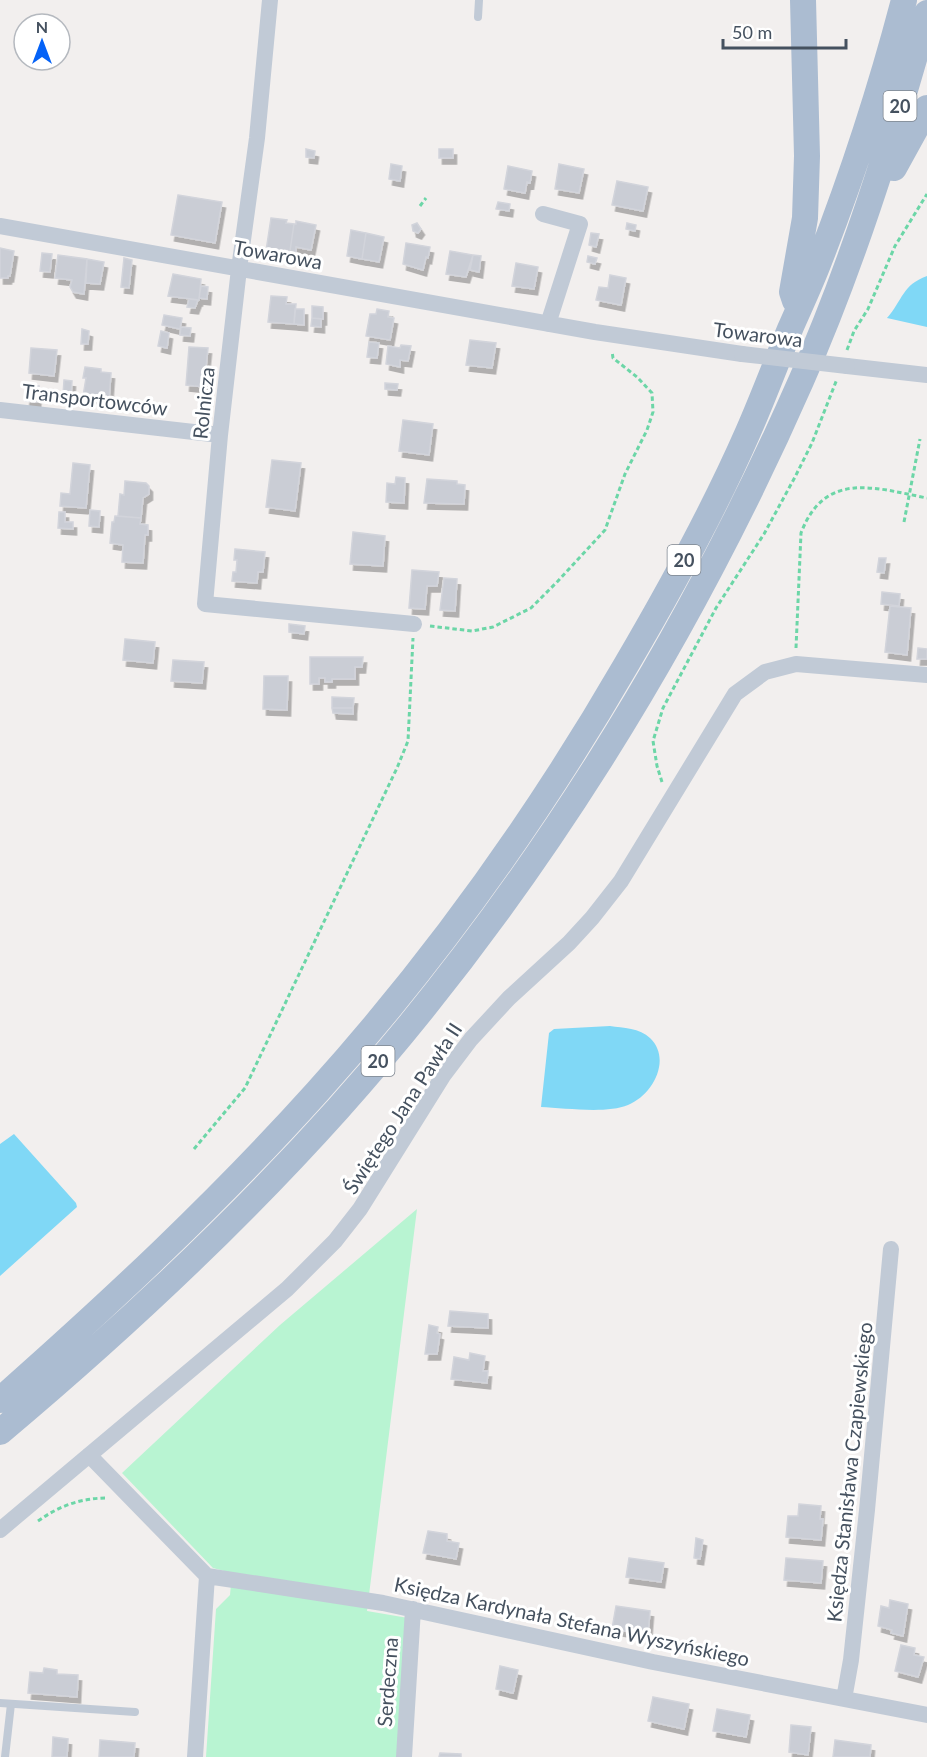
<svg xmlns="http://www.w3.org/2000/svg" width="927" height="1757" viewBox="0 0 927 1757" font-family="Lato,sans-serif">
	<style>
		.green { fill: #b8f4d2 }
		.water { fill: #80d8f6 }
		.building { fill: #cacdd5; stroke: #d2d4db; stroke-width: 1.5; filter: url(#shadow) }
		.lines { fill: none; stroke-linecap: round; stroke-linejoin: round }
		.path { stroke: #6cd6a7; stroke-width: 3; stroke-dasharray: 4.5 3; stroke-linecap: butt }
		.service { stroke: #c1cad6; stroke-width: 8 }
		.minor { stroke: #c1cad6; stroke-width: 16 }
		.primary { stroke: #abbcd1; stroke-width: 26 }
		.minor-bridge { stroke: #c1cad6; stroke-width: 16 }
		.labels { text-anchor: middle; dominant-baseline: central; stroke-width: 6; stroke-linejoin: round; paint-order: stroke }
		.shield { fill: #fff; stroke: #7d858f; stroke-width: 1.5 }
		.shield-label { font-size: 18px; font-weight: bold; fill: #45515f }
		.street-label { font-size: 20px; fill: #45515f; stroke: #fff }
	</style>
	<defs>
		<filter id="shadow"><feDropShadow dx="3.5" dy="6" stdDeviation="0" flood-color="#0004"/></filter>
	</defs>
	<rect width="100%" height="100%" fill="#f2efee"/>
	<!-- green -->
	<path class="green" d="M 417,1209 L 367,1611 L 408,1618 L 397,1757 L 206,1757 L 216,1609 L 230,1595 L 232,1573 L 213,1568 L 122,1473 L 280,1325 Z"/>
	<!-- water -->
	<path class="water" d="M 927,276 L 927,327 L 887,318 C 903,300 902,285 927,276 Z
		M 610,1026 C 623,1028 640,1028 650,1038 C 672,1059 653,1095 628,1105 C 607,1114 564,1108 541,1107 L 549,1033 L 554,1029 Z
		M 14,1134 L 76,1203 L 77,1207 L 0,1276 L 0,1144 Z"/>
	<!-- building -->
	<path class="building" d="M 306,149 L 315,151 L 314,158 L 306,157 Z
		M 439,149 L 453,149 L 453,158 L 439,158 Z
		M 391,164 L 402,166 L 400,181 L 389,179 Z
		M 559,164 L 584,169 L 579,193 L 555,189 Z
		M 508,166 L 532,171 L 530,183 L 527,182 L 525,193 L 504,189 Z
		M 617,181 L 648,187 L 643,211 L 612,205 Z
		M 178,195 L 222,202 L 215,243 L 171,235 Z
		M 498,202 L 510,204 L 509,211 L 496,209 Z
		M 271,218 L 287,220 L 286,223 L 294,224 L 290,251 L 284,250 L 284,254 L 266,251 Z
		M 296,221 L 316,225 L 311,250 L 296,247 L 296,252 L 290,251 L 294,224 L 296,224 Z
		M 417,223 L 421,229 L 418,233 L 413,231 L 412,225 Z
		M 627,223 L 636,225 L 635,231 L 626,229 Z
		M 351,230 L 366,233 L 362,259 L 347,256 Z
		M 366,233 L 384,237 L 379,262 L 362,259 Z
		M 591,233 L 599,234 L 596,247 L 589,245 Z
		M 406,243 L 430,247 L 428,258 L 426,257 L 423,270 L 403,264 Z
		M 0,248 L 14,251 L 10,276 L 8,276 L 8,278 L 0,278 Z
		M 450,251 L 473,255 L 466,277 L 446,274 Z
		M 42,253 L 52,254 L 50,272 L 40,271 Z
		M 58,255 L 87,259 L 84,294 L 73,292 L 70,287 L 72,280 L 55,278 Z
		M 473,255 L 481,256 L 479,272 L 470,270 Z
		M 588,256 L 597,258 L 595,264 L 587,262 Z
		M 124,258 L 132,260 L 129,288 L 121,287 Z
		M 87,259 L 104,262 L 100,284 L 86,283 Z
		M 516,263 L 538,267 L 534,289 L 512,286 Z
		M 173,274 L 201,279 L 199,300 L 168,296 Z
		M 610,275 L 626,278 L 621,305 L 596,300 L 599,287 L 608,288 Z
		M 201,286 L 208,287 L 207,299 L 199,298 Z
		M 271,296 L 287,297 L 286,304 L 296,304 L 294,324 L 268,322 Z
		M 189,299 L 198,300 L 195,308 L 187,307 Z
		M 312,306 L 323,307 L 323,319 L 312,318 Z
		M 295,309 L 304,309 L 304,325 L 294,324 Z
		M 377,309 L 389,311 L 388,317 L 394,318 L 390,340 L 366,336 L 370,314 L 376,314 Z
		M 164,315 L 182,318 L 180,329 L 162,325 Z
		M 312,318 L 321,319 L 321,327 L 311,326 Z
		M 181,327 L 191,328 L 190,336 L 180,335 Z
		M 82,329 L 89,331 L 88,344 L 81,344 Z
		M 161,331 L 169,333 L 167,348 L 158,346 Z
		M 470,340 L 496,343 L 492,368 L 466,365 Z
		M 369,342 L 379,343 L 377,358 L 367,357 Z
		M 401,345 L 411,346 L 408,361 L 400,360 L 400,367 L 386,364 L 388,346 L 400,348 Z
		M 189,347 L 208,348 L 204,387 L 186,385 Z
		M 31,348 L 57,350 L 54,376 L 29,373 Z
		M 85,367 L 101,369 L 101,372 L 111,373 L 109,400 L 83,396 L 86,378 L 83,378 Z
		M 64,380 L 72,381 L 71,396 L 63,395 Z
		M 385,383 L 398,384 L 397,390 L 385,389 Z
		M 28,386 L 39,386 L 37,402 L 26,401 Z
		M 403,420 L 433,424 L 429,455 L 399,451 Z
		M 272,460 L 301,463 L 295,511 L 266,507 Z
		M 73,463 L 90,465 L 86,508 L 60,506 L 61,493 L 70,494 Z
		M 396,477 L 405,478 L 404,503 L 386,502 L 387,483 L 395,484 Z
		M 427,479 L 457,481 L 457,484 L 465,485 L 464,504 L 424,503 Z
		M 125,481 L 146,483 L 149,486 L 149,494 L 143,498 L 141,518 L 118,516 L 120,494 L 124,495 Z
		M 90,510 L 100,511 L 99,527 L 89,526 Z
		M 59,512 L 65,512 L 65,522 L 73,522 L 73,529 L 58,528 Z
		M 115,516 L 141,518 L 140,524 L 148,525 L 148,535 L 145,535 L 143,563 L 122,562 L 123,545 L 110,543 L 112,522 L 114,522 Z
		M 353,532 L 385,536 L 383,566 L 350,564 Z
		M 235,549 L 265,552 L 263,572 L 258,572 L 257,583 L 232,581 L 233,572 L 236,572 L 237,560 L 234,560 Z
		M 879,558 L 886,558 L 884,573 L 877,572 Z
		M 412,570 L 439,572 L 437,586 L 427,586 L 425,609 L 409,608 Z
		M 444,578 L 457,579 L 455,611 L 440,610 Z
		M 882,592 L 900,594 L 899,606 L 881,604 Z
		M 890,606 L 911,608 L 907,655 L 885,652 Z
		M 289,624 L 305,626 L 304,634 L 289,632 Z
		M 125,639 L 155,642 L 153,663 L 123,660 Z
		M 918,648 L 927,649 L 927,659 L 917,659 Z
		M 310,657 L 363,657 L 362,667 L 355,667 L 355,679 L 332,679 L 332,682 L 325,682 L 325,678 L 319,678 L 319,684 L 310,684 Z
		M 173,660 L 204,662 L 202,683 L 171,681 Z
		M 264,676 L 288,676 L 287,710 L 263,709 Z
		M 332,697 L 354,698 L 353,708 L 332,708 Z
		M 332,708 L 353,708 L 353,714 L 333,713 Z
		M 450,1311 L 488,1314 L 488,1328 L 448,1326 Z
		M 429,1325 L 438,1327 L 437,1333 L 440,1334 L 437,1354 L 425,1354 Z
		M 470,1353 L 485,1356 L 483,1371 L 488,1371 L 487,1383 L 451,1379 L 454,1357 L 469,1360 Z
		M 799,1504 L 821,1506 L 820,1519 L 823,1519 L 821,1540 L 786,1537 L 788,1516 L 798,1516 Z
		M 428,1531 L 447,1534 L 447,1541 L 459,1543 L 456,1559 L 423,1553 Z
		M 696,1538 L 703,1540 L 700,1559 L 694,1558 Z
		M 629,1558 L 664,1563 L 661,1582 L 626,1577 Z
		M 786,1558 L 823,1561 L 821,1583 L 784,1580 Z
		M 890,1600 L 908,1604 L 903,1636 L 891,1633 L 892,1630 L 878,1626 L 881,1606 L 889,1608 Z
		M 616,1606 L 650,1611 L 648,1635 L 612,1629 Z
		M 901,1645 L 915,1648 L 914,1655 L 924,1657 L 918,1677 L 895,1671 Z
		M 500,1666 L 518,1670 L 513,1693 L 496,1689 Z
		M 44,1668 L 57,1670 L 57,1674 L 78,1675 L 77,1697 L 28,1693 L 30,1672 L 43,1673 Z
		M 653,1697 L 689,1704 L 684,1729 L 648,1721 Z
		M 717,1709 L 750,1715 L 746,1737 L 713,1731 Z
		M 791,1725 L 811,1727 L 808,1755 L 789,1752 Z
		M 53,1737 L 68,1739 L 67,1757 L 52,1757 Z
		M 100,1740 L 135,1743 L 134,1757 L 99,1757 Z
		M 835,1740 L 871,1745 L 870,1757 L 833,1757 Z
		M 440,1753 L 461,1754 L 461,1757 L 439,1757 Z"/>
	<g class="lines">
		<!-- path -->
		<path class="path" d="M 420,206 L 426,198
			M 847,350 L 854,331 L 868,309 L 895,246 L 927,194
			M 904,522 L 920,439
			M 430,626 L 472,631 L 493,627 L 531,608 L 558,581 L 605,530 L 625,474 L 647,430 L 653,412 L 652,393 L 637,377 L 613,358 L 612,351
			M 796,648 L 801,533 C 825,470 875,488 927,498
			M 662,782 L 657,766 L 653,741 L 663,708 L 716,608 L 764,534 L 795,477 L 812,443 L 837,379
			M 194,1149 L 245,1088 L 397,768 L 408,741 L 413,638
			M 38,1521 C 59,1506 81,1498 107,1498"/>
		<!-- service -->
		<path class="service" d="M 478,17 L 479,0
			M 0,1703 L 135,1712
			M 5,1757 L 11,1704"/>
		<!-- minor -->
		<path class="minor" d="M 270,0 L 257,138 L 239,269 L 220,435 L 205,604 L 414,624
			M 543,214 L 580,224 L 548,324
			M 0,226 L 595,332 L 742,354
			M 847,366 L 927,375
			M 0,410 L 220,435
			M 89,1455 L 207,1576
			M 0,1530 L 287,1289 L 335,1241 L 360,1209 L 443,1076 L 471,1039 L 509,998 L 569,943 L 592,918 L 621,881 L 735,694 L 765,672 L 796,664 L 927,675
			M 207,1576 L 383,1603 L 653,1662 L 927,1715
			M 844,1699 L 851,1660 L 867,1510 L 891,1249
			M 195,1757 L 207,1576
			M 404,1757 L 413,1609"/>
		<!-- primary -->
		<path class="primary" d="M 894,168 L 927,108
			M 795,301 L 792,292 L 805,218 L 807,156 L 803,0
			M 0,1400 C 111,1302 218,1202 317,1092 C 435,961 538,817 626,665 C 670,590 713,512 748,432 C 763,398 776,363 790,329 C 800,306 811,283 820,259 C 853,174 881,88 904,0
			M 0,1432 C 119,1332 234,1225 338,1109 C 530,894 685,645 801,381 C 853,264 893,136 927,13"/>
		<!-- minor-bridge -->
		<path class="minor-bridge" d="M 742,354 L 847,366"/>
	</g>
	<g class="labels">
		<!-- shield labels -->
		<g class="shield">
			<rect x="883.5" y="91" width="33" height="30" rx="4.5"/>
			<rect x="667.5" y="545" width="33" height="30" rx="4.5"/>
			<rect x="361.5" y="1046" width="33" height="30" rx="4.5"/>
		</g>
		<g class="shield-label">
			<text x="900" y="106">20</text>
			<text x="684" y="560">20</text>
			<text x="378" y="1061">20</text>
		</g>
		<!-- street labels -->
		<g class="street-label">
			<text transform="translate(278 254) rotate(10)">Towarowa</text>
			<text transform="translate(758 334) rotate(7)">Towarowa</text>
			<text transform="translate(95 399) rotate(7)">Transportowców</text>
			<text transform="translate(203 403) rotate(-84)">Rolnicza</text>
			<text transform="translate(402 1108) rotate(-57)">Świętego Jana Pawła II</text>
			<text transform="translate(849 1472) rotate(-84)">Księdza Stanisława Czapiewskiego</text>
			<text transform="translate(572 1621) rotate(12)">Księdza Kardynała Stefana Wyszyńskiego</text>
			<text transform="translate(387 1682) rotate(-86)">Serdeczna</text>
		</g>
	</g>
	<!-- north arrow -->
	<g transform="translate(42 42)"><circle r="28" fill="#ffffff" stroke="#b5b9bf" stroke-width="1.5"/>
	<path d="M0-4.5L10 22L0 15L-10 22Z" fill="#0462f7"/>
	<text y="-9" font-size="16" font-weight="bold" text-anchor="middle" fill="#45515f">N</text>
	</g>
	<!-- scale -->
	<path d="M723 39v9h123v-9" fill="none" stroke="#45515f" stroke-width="3"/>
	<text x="732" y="39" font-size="18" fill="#45515f" stroke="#ffffff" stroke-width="4.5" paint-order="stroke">50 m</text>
</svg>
